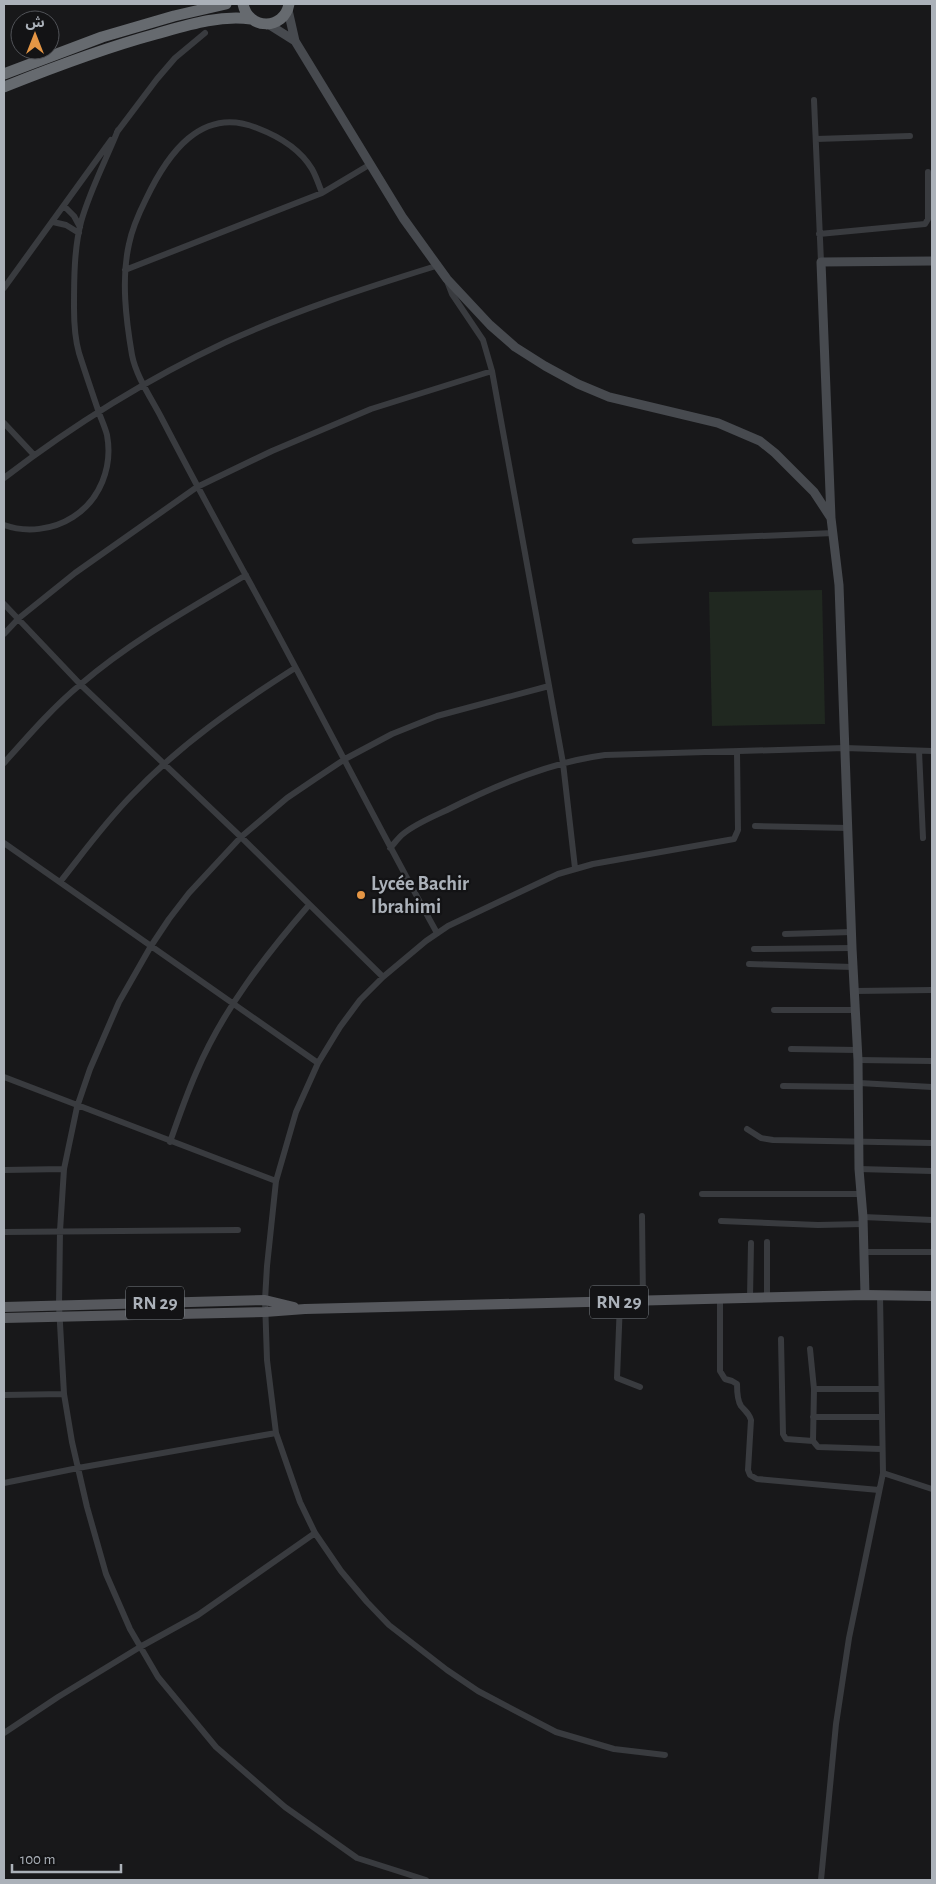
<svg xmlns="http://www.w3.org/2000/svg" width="936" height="1884" viewBox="0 0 936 1884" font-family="'Alegreya Sans','Noto Sans Arabic',sans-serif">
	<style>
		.grass { fill: #202820 }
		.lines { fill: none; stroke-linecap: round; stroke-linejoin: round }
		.street { stroke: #393b3f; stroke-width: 6 }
		.secondary { stroke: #474a4f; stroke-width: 9 }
		.primary { stroke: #56585d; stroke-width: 10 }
		.highway { stroke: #666a6f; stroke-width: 11 }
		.poi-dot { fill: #e59645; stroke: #131315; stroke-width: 2 }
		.labels { text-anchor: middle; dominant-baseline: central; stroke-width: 4.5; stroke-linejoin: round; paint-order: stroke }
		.shield { fill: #131315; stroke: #7d8288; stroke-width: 1 }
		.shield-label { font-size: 19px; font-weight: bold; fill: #abb1b9 }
		.poi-label { font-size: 20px; font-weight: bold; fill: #abb1b9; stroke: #131315; text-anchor: start }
	</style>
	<rect width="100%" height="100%" fill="#18181a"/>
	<!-- grass -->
	<path class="grass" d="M 822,590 L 825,724 L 712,726 L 709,592 Z"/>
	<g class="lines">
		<!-- street -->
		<path class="street" d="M 814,100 L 821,262
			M 117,132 L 157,79 L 175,58 L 205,33
			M 816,139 L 910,136
			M 322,193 C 319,185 316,176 312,169 C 300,149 278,136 257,128 C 201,105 167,155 146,199 C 139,213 132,229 129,244 C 121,279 126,320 132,355 C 136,376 151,398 161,417 C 188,469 216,521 244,572 C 310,691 371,814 437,933
			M 64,206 L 74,216 L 80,227
			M 53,222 L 66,225 L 79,233
			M 819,234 L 925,224 L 928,219 L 928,172
			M 125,270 L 322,193 L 369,165
			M 447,281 L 452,294 L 483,340 L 492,371 L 563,763 L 575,868
			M 4,288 L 111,140
			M 4,423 L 34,455
			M 4,478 C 73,425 147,379 226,342 C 294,311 365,288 436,266
			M 4,525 C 26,533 53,530 73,517 C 100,500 113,467 107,435 C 105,427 101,419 98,410 C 92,392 85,372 79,353 C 75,339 74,323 74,308 C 74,280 74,249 81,222 C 90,190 106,160 118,130
			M 635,541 L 834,533
			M 4,604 L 80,684 L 241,837 L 383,977
			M 4,634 L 19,618 L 75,573 L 197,487 L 272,451 L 371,409 L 492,371
			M 919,751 L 923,838
			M 4,763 C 28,736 53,707 81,684 C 131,641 189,609 246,575
			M 755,826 L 849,828
			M 4,843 L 318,1063
			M 390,848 C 394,844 398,838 403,834 C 415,824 432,817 447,810 C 496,785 550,762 605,755 L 845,748 L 932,751
			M 60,882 C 83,853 106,821 133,794 C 181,744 237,705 295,668
			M 785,934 L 852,932
			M 754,949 L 852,948
			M 749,964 L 853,967
			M 855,991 L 932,990
			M 774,1010 L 856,1010
			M 791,1049 L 857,1050
			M 858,1060 L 932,1061
			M 4,1077 L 276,1181
			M 859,1083 L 932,1087
			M 783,1086 L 859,1087
			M 747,1129 L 761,1138 L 773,1140 L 932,1143
			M 170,1142 C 178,1119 186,1096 196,1073 C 222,1011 265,956 309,905
			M 859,1169 L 932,1171
			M 4,1170 L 64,1169
			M 702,1194 L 862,1194
			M 642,1216 L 643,1300
			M 863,1217 L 932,1220
			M 721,1221 L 818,1225 L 863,1224
			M 4,1232 L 238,1230
			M 864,1252 L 932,1252
			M 750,1298 L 751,1243
			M 767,1298 L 767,1242
			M 720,1299 L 720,1371 L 725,1379 L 732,1381 L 737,1384 C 737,1391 737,1400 741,1406 C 745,1411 749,1413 751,1420 L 748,1470 L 750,1475 L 757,1479 L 879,1490
			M 620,1302 L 617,1378 L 640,1387
			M 781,1339 L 783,1434 L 786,1439 L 813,1441
			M 810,1349 L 814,1389 L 813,1441 L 818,1447 L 881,1449
			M 814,1389 L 880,1389
			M 4,1395 L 64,1394
			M 813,1417 L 881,1417
			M 883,1473 L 932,1489
			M 4,1483 L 78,1468 L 276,1433
			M 4,1733 L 58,1697 L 140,1647 L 198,1615 L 315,1533
			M 665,1755 L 614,1749 L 556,1732 L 478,1691 L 447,1670 L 389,1625 L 367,1602 L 341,1571 L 315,1533 L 300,1502 L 276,1433 L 267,1360 L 265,1300 L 267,1266 L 276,1181 L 296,1112 L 318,1063 L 340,1027 L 360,1000 L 383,977 L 426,941 L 448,926 L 558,874 L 593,864 L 734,839 L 738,830 L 737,752
			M 426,1880 L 357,1858 L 285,1807 L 216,1747 L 158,1677 L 130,1629 L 106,1574 L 87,1507 L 72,1442 L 64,1394 L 59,1306 L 60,1231 L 64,1169 L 77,1107 L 90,1069 L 119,1002 L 151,946 L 169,919 L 189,893 L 241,837 L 287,798 L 315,779 L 345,759 L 392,734 L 437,716 L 549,686
			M 821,1880 L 836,1724 L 849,1638 L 883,1473 L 880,1295"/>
		<!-- secondary -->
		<path class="secondary" d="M 288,10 L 295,41 L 403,218 L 447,279 L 490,325 L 515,347 L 545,366 L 578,384 L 609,397 L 718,423 L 760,441 L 775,453 L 814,492 L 831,518 L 839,585 L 852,948 L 858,1060 L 859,1169 L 863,1217 L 865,1295
			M 268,24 L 295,41
			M 831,518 L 821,262 L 932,261"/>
		<!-- primary -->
		<path class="primary" d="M 4,1307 L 265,1300 L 294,1307
			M 4,1318 L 265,1312 L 305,1309 L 865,1295 L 932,1296"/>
		<!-- highway -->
		<path class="highway" d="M 243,4 C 248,30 284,31 289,4
			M 4,74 L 102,37 L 174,16 L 226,4
			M 4,87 C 54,67 104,48 156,34 C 188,25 218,15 251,19"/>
	</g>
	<!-- markers -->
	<circle class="poi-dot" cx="361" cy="895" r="5"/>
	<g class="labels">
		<!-- shield labels -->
		<g class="shield">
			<rect x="590" y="1285.5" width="58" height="33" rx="4"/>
			<rect x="126" y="1286.5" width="58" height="33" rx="4"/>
		</g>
		<g class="shield-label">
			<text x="619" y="1302">RN 29</text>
			<text x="155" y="1303">RN 29</text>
		</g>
		<!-- poi labels -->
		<g class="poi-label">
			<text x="371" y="884">Lycée Bachir<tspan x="371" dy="23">Ibrahimi</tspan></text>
		</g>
	</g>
	<!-- border -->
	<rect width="936" height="1884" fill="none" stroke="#abb1b9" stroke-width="10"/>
	<!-- north arrow -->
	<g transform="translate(35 35)"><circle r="24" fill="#131315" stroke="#505257"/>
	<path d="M0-4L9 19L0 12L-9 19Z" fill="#e59645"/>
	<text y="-8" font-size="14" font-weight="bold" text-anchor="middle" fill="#abb1b9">ش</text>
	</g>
	<!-- scale -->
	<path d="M12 1864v8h109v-8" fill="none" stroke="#abb1b9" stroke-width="2.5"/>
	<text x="20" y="1864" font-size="15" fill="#abb1b9" stroke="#131315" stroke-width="4" paint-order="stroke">100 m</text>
</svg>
